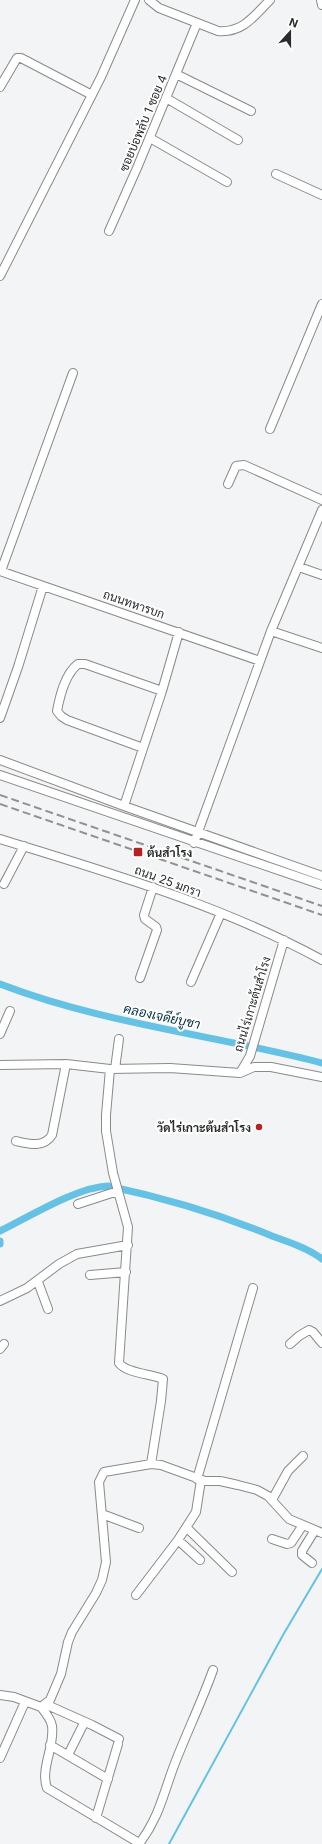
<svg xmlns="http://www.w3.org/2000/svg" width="322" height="1844" viewBox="0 0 322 1844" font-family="Inter,Sarabun,sans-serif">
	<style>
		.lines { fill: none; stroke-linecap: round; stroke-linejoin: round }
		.stream { stroke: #65c2e5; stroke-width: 2 }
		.canal { stroke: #65c2e5; stroke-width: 7 }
		.minor-casing { stroke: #898a8b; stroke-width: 10 }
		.minor { stroke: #fff; stroke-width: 8 }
		.rail { stroke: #909192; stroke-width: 2; stroke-dasharray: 8 4; stroke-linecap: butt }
		.poi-dot { fill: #b32324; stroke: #fff; stroke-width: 1.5 }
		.labels { text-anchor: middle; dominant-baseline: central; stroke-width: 4; stroke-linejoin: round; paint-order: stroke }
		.street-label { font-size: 12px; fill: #2a2b2b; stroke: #fff }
		.poi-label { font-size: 12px; font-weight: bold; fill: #2a2b2b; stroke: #fff; text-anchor: start }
		.water-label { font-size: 13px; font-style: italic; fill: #043140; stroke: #fff }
	</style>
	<rect width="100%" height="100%" fill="#f3f4f5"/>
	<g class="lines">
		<!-- stream -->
		<path class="stream" d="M 169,1844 L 283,1635 L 322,1569"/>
		<!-- canal -->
		<path class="canal" d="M 0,984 C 104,1024 215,1035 322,1063
			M 0,1231 C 29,1217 77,1187 108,1186 C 165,1198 219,1214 272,1236 C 288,1242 308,1248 322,1259
			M 0,1241 L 0,1244"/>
		<!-- minor casing -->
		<g class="minor-casing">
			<path id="minor" d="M 149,0 L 159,8 L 218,31 C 243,33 254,16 270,0
				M 321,0 L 322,5
				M 176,74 L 251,111
				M 0,87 L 17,58 L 21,58 L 92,95
				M 166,98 L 238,140
				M 150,138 L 227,182
				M 276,174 L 322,195
				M 109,231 L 137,168 L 197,23
				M 0,276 L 101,77 L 135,0
				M 270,429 L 322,304
				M 228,484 L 236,466 L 244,465 L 322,500
				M 299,567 L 322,575
				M 0,571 L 260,661
				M 1,571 L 73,373
				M 271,631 L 322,648
				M 0,718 L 18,667 L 43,586
				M 143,748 L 67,720 L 61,716 L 57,711 C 60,695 65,674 78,664 L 85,664 L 162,691
				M 0,760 L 124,806 L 322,876
				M 0,775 L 322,885
				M 124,806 L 162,691 L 179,632
				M 0,839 C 110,873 221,905 322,960
				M 194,843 L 271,631 L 322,510
				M 4,884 L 24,846
				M 140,978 L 157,930 L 156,927 L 145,919 L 144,915 L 153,887
				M 191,982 L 221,913
				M 0,1034 L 10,1011
				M 0,1065 L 66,1064 L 110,1069 L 170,1068 L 240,1073 L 254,1067 L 271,1067 L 322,1077
				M 110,1069 L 106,1115 L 106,1131 L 113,1173 L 128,1227 L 119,1363 C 126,1373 151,1374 163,1379 L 161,1401 L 151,1464
				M 115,1069 L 119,1039
				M 240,1073 L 250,1056 L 284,940
				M 16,1141 C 29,1144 44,1148 52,1135 L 66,1064
				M 78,1204 L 118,1191
				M 90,1275 L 126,1272
				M 38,1282 L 48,1309
				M 0,1301 L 27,1288 L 59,1264 L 77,1254 L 128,1245
				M 290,1344 L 299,1336 L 309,1330 L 313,1332 L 322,1343
				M 0,1349 L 4,1344
				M 197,1479 L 253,1288
				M 272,1500 L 288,1471 L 303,1456
				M 102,1514 L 139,1528
				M 187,1528 L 232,1572
				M 272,1539 L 287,1544 L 291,1543 L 303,1525
				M 178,1540 L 200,1560
				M 312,1563 L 302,1555 L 302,1551 L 315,1530
				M 136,1595 L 178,1540 L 196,1512 L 201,1480
				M 0,1695 L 14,1697 L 41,1707 L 50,1700 L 61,1674 L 68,1642 L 72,1632 L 96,1593 L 102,1580 L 106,1562 L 99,1482 L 104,1472 L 151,1464 L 161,1465 L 205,1481 L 220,1481 L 238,1485 L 257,1490 L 268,1496 L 289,1519 L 322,1533
				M 45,1704 L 92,1725 L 119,1739
				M 41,1707 C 45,1712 51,1719 52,1726 C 55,1746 40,1769 47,1788 L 139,1843
				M 50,1745 L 108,1779
				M 68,1755 L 83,1725
				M 0,1758 L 25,1702
				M 96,1818 L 118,1744
				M 139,1844 C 160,1816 163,1794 175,1763 C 187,1732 202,1701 213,1670"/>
		</g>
		<!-- minor -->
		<use href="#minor" class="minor"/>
		<!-- rail -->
		<path class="rail" d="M 0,795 L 322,906
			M 0,804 L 322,915"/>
	</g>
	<!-- markers -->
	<g class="poi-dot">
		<rect x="133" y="847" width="10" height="10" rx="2"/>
		<circle cx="259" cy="1127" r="4"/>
	</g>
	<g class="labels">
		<!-- street labels -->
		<g class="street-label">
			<text transform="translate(143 123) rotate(-67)">ซอยบ่อพลับ 1 ซอย 4</text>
			<text transform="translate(134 604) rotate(19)">ถนนทหารบก</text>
			<text transform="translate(168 881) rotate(20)">ถนน 25 มกรา</text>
			<text transform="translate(252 1004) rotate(-73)">ถนนไร่เกาะต้นสำโรง</text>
		</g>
		<!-- poi labels -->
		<g class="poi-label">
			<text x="147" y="852">ต้นสำโรง</text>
			<text x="251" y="1127" text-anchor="end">วัดไร่เกาะต้นสำโรง</text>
		</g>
		<!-- water labels -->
		<g class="water-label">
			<text transform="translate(162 1016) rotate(12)">คลองเจดีย์บูชา</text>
		</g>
	</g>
	<!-- north arrow -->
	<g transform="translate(290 32) rotate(21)" stroke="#ffffff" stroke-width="3" paint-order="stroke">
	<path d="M0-3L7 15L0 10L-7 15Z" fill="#2a2b2b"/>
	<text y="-6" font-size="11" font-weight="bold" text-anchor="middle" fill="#2a2b2b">N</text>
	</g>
</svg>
